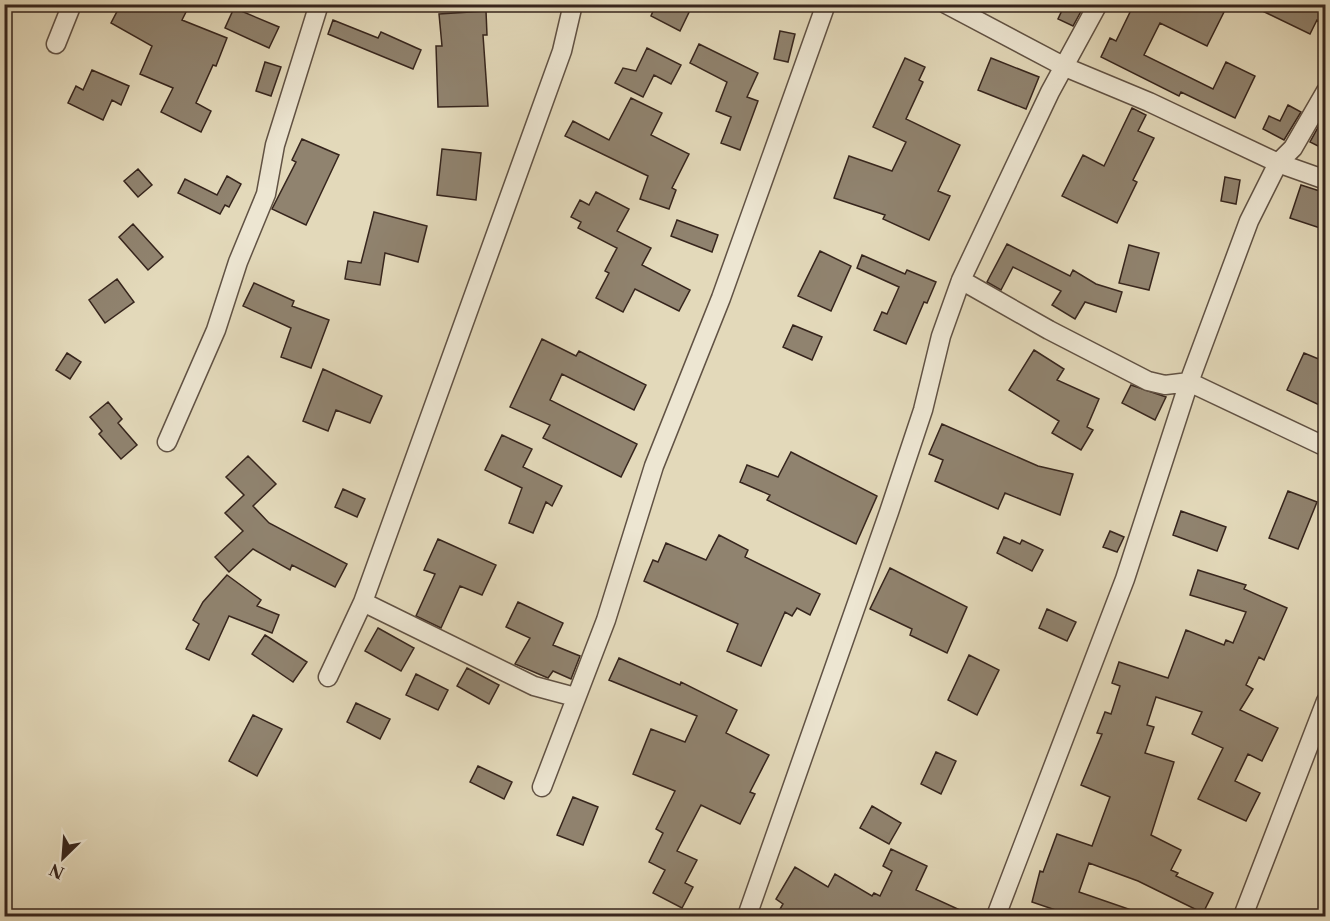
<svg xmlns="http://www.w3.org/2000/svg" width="1330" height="921" viewBox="0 0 1330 921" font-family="'Libre Caslon Text',serif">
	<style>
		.building { fill: #90836f; stroke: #36251d; stroke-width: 1.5 }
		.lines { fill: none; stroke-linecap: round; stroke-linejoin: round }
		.street-casing { stroke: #615244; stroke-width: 21 }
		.street { stroke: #ede6d2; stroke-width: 18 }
	</style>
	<rect width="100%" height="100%" fill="#e3d9ba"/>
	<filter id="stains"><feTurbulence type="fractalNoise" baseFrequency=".00333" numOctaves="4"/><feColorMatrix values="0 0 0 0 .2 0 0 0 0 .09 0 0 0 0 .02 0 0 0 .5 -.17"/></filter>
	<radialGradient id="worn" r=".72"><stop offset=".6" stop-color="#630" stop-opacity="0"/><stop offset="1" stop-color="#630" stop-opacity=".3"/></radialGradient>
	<!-- building -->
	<path class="building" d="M 121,4 L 190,4 L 182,20 L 227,38 L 216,66 L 213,65 L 196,103 L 211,111 L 201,132 L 161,112 L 173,88 L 140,74 L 152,46 L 111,23 Z
		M 656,4 L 693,4 L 680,31 L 651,16 Z
		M 1065,4 L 1085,4 L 1073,26 L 1058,19 Z
		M 1134,4 L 1228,4 L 1207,46 L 1160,23 L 1144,55 L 1213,89 L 1226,62 L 1255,76 L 1235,118 L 1181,92 L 1179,96 L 1101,57 L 1110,38 L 1116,41 Z
		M 1248,4 L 1326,4 L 1326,25 L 1317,20 L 1310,34 Z
		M 234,8 L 279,27 L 269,48 L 225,28 Z
		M 486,11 L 487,35 L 483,35 L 488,106 L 438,107 L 436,46 L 442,46 L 439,14 Z
		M 333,20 L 378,38 L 381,32 L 421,50 L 413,69 L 328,34 Z
		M 780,31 L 795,34 L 788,62 L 774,59 Z
		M 699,44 L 758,73 L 747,97 L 758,101 L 740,150 L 721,143 L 731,117 L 716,111 L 727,82 L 690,63 Z
		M 647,48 L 681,65 L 671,84 L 654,75 L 643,97 L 615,83 L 623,68 L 636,71 Z
		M 905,58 L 925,67 L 919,80 L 923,82 L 906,119 L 960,145 L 938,191 L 950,196 L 929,240 L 883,219 L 885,215 L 834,198 L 849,156 L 892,171 L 906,142 L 873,127 Z
		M 991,58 L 1039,77 L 1026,109 L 978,90 Z
		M 265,62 L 281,67 L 271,96 L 256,91 Z
		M 92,70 L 129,86 L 121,105 L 112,100 L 103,120 L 68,103 L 76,86 L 83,90 Z
		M 631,98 L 662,113 L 651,135 L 689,154 L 672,188 L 676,190 L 669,209 L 640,199 L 648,176 L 565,136 L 573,121 L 609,140 Z
		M 1288,105 L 1301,112 L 1284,140 L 1263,129 L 1269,116 L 1280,121 Z
		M 1132,108 L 1146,115 L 1138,131 L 1154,138 L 1133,180 L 1137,182 L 1117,223 L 1062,196 L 1083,155 L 1104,166 Z
		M 1321,122 L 1326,124 L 1326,150 L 1310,142 Z
		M 302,139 L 339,155 L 306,225 L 272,209 L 296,162 L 292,160 Z
		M 442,149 L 481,153 L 476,200 L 437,195 Z
		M 138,169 L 152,185 L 138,197 L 124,181 Z
		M 227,176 L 241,184 L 229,207 L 225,205 L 220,214 L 178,193 L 185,179 L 217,195 Z
		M 1225,177 L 1240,180 L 1236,204 L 1221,201 Z
		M 1301,185 L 1326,193 L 1326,230 L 1290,218 Z
		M 596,192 L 629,209 L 617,231 L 651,248 L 642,265 L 690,290 L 679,311 L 635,289 L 623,312 L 596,298 L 609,273 L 605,271 L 617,248 L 578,228 L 581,222 L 571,217 L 580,200 L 589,205 Z
		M 374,212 L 427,226 L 418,262 L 385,253 L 380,285 L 345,279 L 348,261 L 361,263 Z
		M 677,220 L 718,235 L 712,252 L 671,236 Z
		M 133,224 L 163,257 L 148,270 L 119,237 Z
		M 1007,244 L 1070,276 L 1073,270 L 1096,284 L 1122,292 L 1116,312 L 1085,302 L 1075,319 L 1052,305 L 1061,291 L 1013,267 L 1001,290 L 987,282 Z
		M 1129,245 L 1159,253 L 1149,290 L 1119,283 Z
		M 820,251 L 851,266 L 831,311 L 798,296 Z
		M 862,255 L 905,274 L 907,270 L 936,282 L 927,303 L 924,302 L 906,344 L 874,330 L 882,312 L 887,314 L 899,287 L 857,268 Z
		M 117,279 L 134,302 L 105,323 L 89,300 Z
		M 254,283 L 294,301 L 292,306 L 329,320 L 311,368 L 281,357 L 291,328 L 243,306 Z
		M 793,325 L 822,337 L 812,360 L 783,347 Z
		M 542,339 L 576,356 L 579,351 L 646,385 L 634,410 L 562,374 L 550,400 L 637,444 L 621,477 L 543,438 L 550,425 L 510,407 Z
		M 1034,350 L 1064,369 L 1057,380 L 1099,399 L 1087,427 L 1093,430 L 1081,450 L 1052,433 L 1059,421 L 1009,390 Z
		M 67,353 L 81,362 L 70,379 L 56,370 Z
		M 1304,353 L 1326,362 L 1326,408 L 1287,390 Z
		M 323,369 L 382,396 L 370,423 L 336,410 L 328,431 L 303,421 Z
		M 1131,385 L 1166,397 L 1155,420 L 1122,403 Z
		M 108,402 L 122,419 L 118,423 L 137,445 L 121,459 L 99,434 L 102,431 L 90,417 Z
		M 942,424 L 1038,466 L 1073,474 L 1060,515 L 1005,493 L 998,509 L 935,481 L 943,460 L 929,454 Z
		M 502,435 L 532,449 L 523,467 L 562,486 L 552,506 L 546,502 L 533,533 L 509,523 L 522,488 L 485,470 Z
		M 791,452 L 877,496 L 856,544 L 767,500 L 770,495 L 740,482 L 747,465 L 778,477 Z
		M 248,456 L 276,484 L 253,506 L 269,523 L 347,564 L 335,587 L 292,565 L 290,570 L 253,549 L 229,572 L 215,557 L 243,531 L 225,513 L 244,495 L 226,477 Z
		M 343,489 L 365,499 L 357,517 L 335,507 Z
		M 1288,491 L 1317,502 L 1298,549 L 1269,538 Z
		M 1181,511 L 1226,527 L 1217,551 L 1173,535 Z
		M 1110,531 L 1124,537 L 1117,552 L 1103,547 Z
		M 719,535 L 748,550 L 745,557 L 820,594 L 810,615 L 797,608 L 792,616 L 785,612 L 761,666 L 727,651 L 738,624 L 644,581 L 653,560 L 658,562 L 666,543 L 706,560 Z
		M 1004,537 L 1020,544 L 1022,540 L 1043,550 L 1032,571 L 997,553 Z
		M 438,539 L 496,565 L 482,595 L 460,586 L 441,628 L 416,616 L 435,574 L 424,570 Z
		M 890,568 L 967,607 L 947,653 L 910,635 L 912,629 L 870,609 Z
		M 1198,570 L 1246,585 L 1244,589 L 1287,608 L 1264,660 L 1259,657 L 1246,685 L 1253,689 L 1240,710 L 1278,728 L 1262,761 L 1248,754 L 1235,781 L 1260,793 L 1246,821 L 1198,799 L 1223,748 L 1192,734 L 1202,712 L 1156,697 L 1147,725 L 1154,727 L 1145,753 L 1174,762 L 1151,835 L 1181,850 L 1171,870 L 1178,873 L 1176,876 L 1213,893 L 1203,913 L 1138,881 L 1089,863 L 1079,892 L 1143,914 L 1143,916 L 1073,916 L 1032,902 L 1040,871 L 1043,872 L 1057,834 L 1092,846 L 1110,797 L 1081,785 L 1102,734 L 1097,733 L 1105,712 L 1111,714 L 1120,686 L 1112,683 L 1119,662 L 1168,678 L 1186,630 L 1224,645 L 1226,640 L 1233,643 L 1246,612 L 1190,595 Z
		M 227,575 L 261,600 L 257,606 L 279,615 L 272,633 L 229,616 L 209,660 L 186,649 L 199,624 L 193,620 L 203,602 Z
		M 518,602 L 563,623 L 553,645 L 580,656 L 571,679 L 553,671 L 548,678 L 515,664 L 530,638 L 506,627 Z
		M 1047,609 L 1076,622 L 1067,641 L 1039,628 Z
		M 378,628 L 414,648 L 401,671 L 365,651 Z
		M 265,635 L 307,662 L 293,682 L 252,654 Z
		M 969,655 L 999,670 L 977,715 L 948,700 Z
		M 619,658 L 680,685 L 681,682 L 737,710 L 726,733 L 769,755 L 750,792 L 755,794 L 740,824 L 701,805 L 677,851 L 697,860 L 685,883 L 693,887 L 682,908 L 653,893 L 665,870 L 649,862 L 663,833 L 656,829 L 675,791 L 633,774 L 651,729 L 685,742 L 697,716 L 609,680 Z
		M 467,668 L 499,685 L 489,704 L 457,686 Z
		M 416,674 L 448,690 L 438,710 L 406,695 Z
		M 356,703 L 390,719 L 380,739 L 347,722 Z
		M 253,715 L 282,729 L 257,776 L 229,761 Z
		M 936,752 L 956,761 L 941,794 L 921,784 Z
		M 478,766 L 512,782 L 504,799 L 470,782 Z
		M 573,797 L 598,807 L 583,845 L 557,835 Z
		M 872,806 L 901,823 L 889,844 L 860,828 Z
		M 891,849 L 927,866 L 916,890 L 973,916 L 776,916 L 783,904 L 776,899 L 795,867 L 828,887 L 835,874 L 872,896 L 874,893 L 880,896 L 892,871 L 883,866 Z"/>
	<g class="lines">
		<!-- street casing -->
		<g class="street-casing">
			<path id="street" d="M 946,4 L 1065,67 L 1149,102 L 1278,163 L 1326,180
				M 56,44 L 72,4
				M 961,280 L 1049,330 L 1148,381 L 1165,385 L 1189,382 L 1326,447
				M 167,442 L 216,330 L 238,262 L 266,194 L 275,145 L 319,4
				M 363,602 L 534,686 L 575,697
				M 328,677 L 363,602 L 562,51 L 573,4
				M 542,787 L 606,620 L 654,466 L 721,298 L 826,4
				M 747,916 L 889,512 L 923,410 L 941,336 L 961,280 L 1050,92 L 1098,4
				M 996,916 L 1125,579 L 1189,382 L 1249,221 L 1278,163 L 1293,148 L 1326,91
				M 1243,916 L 1326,701"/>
		</g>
		<!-- street -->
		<use href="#street" class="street"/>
	</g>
	<!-- margin -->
	<rect width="1330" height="921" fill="none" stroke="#e3d9ba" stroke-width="24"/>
	<rect x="6" y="6" width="1318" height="909" fill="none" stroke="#36251d" stroke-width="3"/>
	<rect x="12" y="12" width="1306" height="897" fill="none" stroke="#36251d" stroke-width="1.5"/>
	<!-- north arrow -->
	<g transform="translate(63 858) rotate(205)" stroke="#ede6d2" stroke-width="4.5" paint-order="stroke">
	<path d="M0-4.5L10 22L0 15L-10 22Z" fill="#36251d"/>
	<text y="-9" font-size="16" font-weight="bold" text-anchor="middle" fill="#36251d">N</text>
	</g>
	<rect width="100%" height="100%" filter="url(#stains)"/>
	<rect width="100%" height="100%" fill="url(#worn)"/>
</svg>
